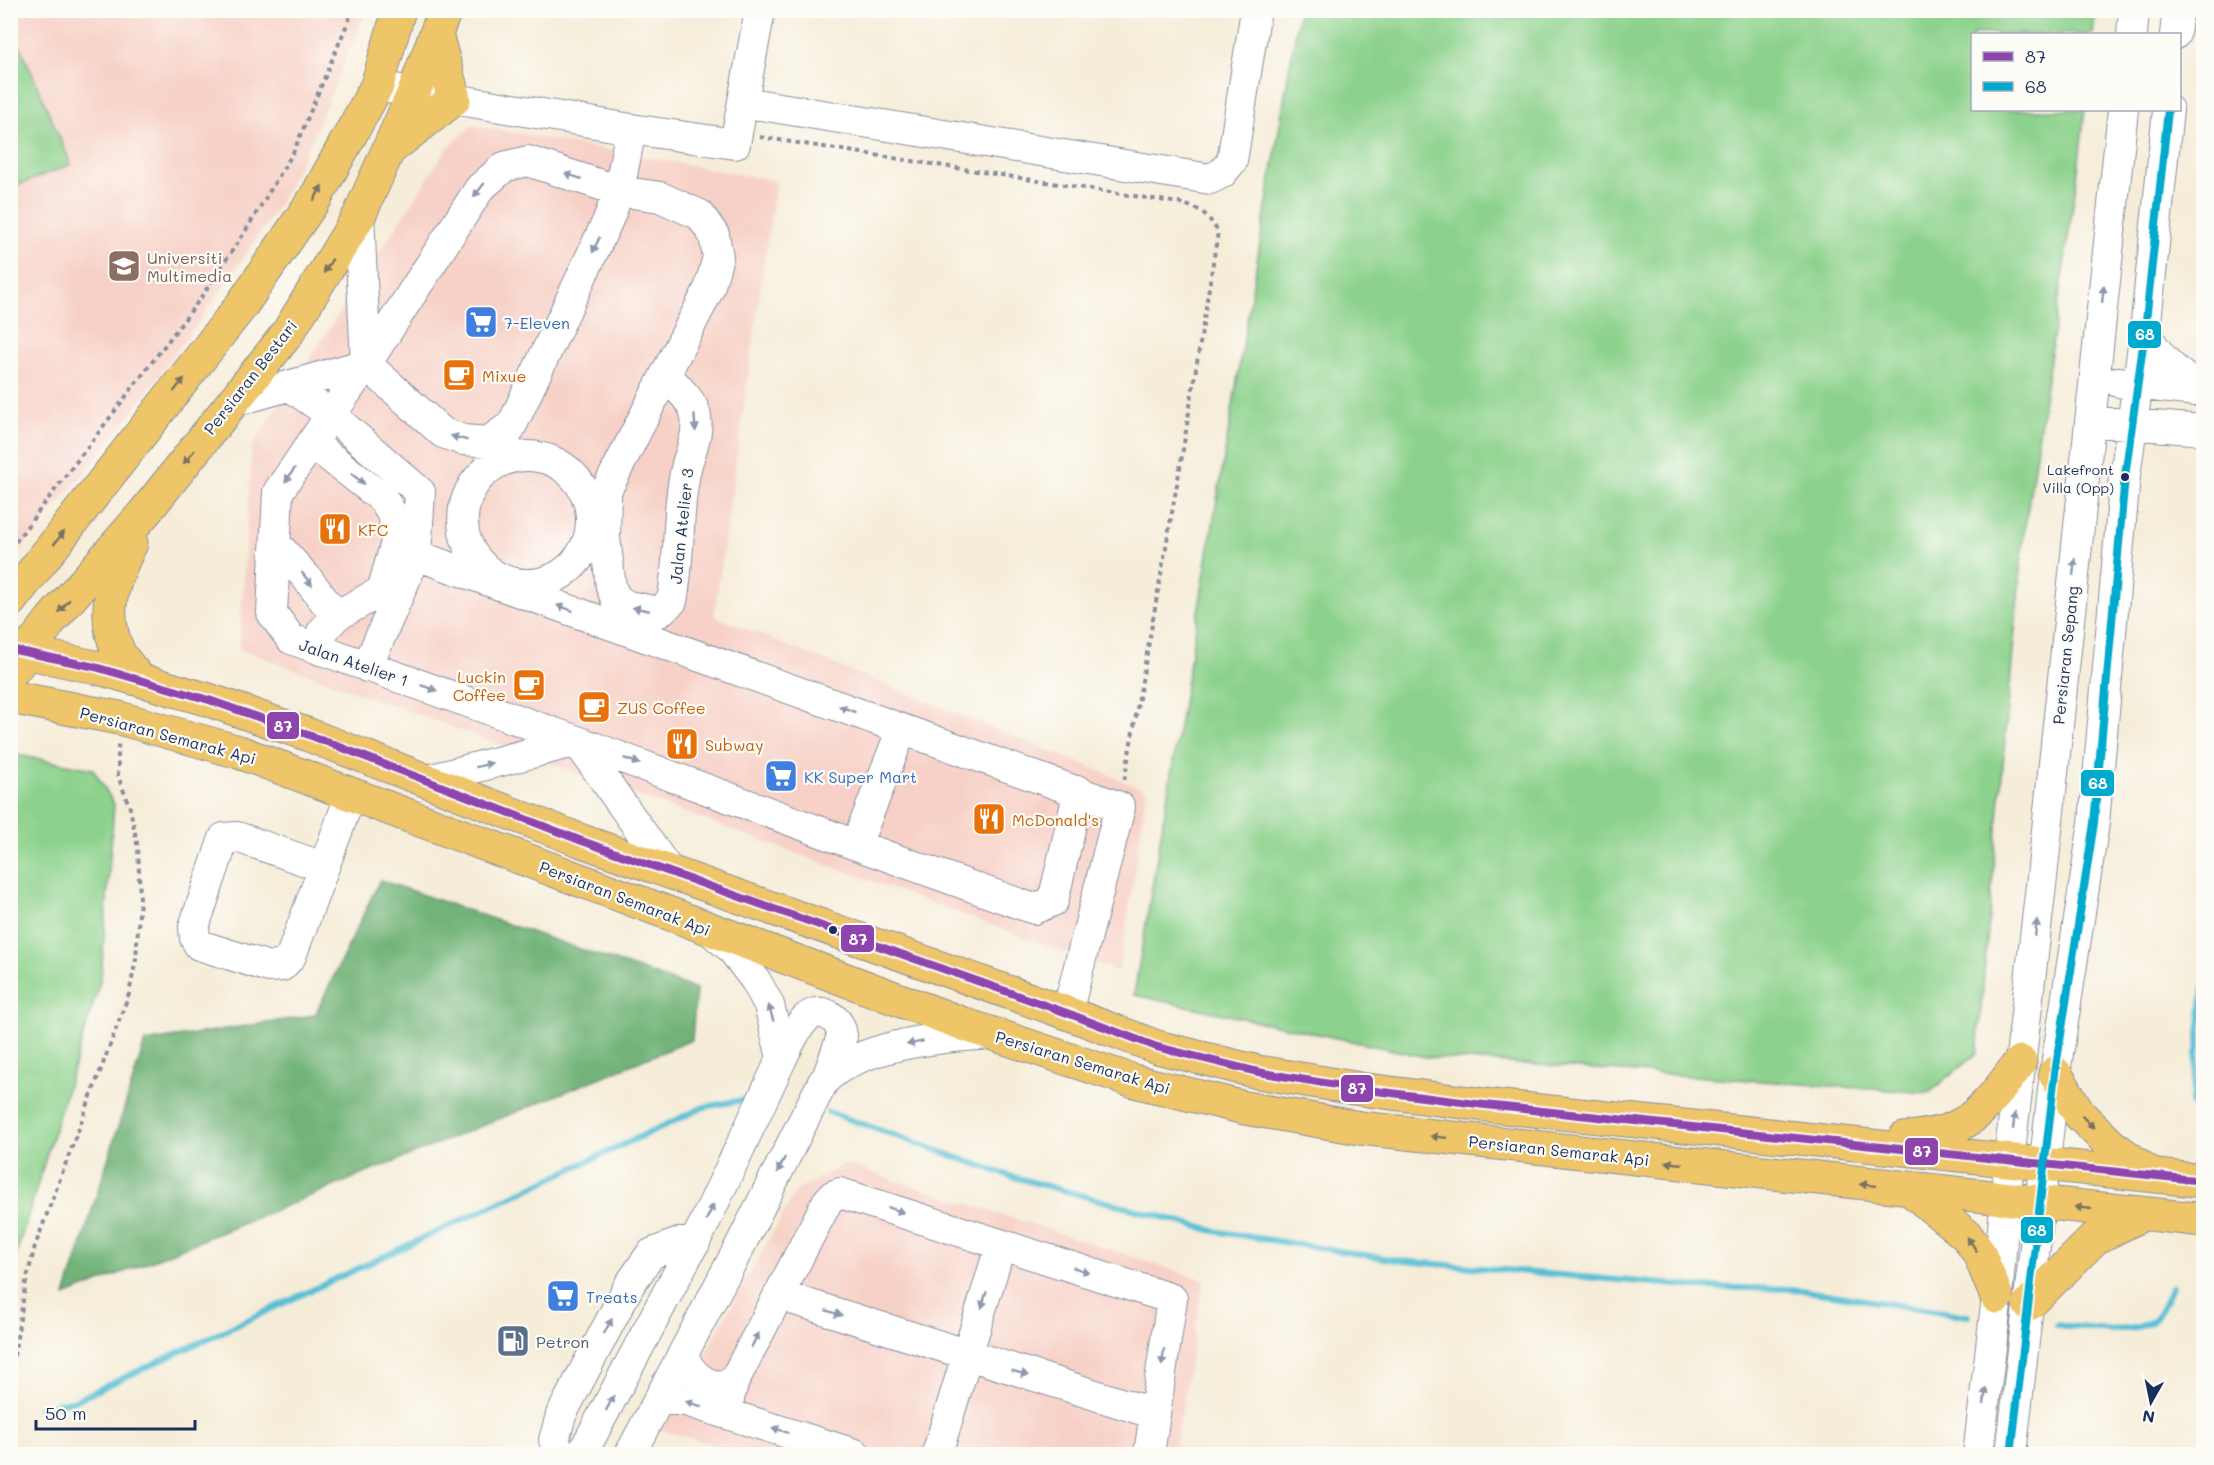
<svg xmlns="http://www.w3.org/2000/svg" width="2214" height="1465" viewBox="0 0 2214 1465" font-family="Mali,sans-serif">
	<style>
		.built { fill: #f7d1c7 }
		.green { fill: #8dd28c; stroke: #548075; stroke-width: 1.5 }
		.forest { fill: #72b478; stroke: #46726b; stroke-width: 1.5 }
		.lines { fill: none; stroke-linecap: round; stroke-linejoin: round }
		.stream { stroke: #58c0d5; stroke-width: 6 }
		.minor-casing { stroke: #888e9c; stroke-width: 32 }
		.major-casing { stroke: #888e9c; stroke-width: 35 }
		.path { stroke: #888e9c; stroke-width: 4; stroke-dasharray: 4.5 4.5; stroke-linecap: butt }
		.minor { stroke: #fff; stroke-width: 30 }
		.major { stroke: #eec569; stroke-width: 33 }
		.bus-1-casing { stroke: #fdfcf7; stroke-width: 12 }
		.bus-2-casing { stroke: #fdfcf7; stroke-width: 12 }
		.bus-1 { stroke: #8e44ad; stroke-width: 8 }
		.bus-2 { stroke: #00a9ce; stroke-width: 8 }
		.oneway { fill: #8d97ae }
		.oneway2 { fill: #7a7263 }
		.bus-dot { fill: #1b2f5e; stroke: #fdfcf7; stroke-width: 2 }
		.labels { text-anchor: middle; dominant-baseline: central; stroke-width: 4.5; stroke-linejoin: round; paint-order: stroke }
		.bus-label { font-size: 14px; fill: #1b2f5e; stroke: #fdfcf7; text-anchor: end }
		.education-label { font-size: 16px; fill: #785e54; stroke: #fdfcf7; text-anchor: start }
		.shop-label { font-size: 16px; fill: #366cbe; stroke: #fdfcf7; text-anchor: start }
		.food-label { font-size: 16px; fill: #c56008; stroke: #fdfcf7; text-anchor: start }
		.street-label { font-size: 16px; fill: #1b2f5e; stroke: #fdfcf7 }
		.service-label { font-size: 16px; fill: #4e5e75; stroke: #fdfcf7; text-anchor: start }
		.line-badge { stroke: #fdfcf7; stroke-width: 2 }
		.badge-label { font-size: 16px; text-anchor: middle; font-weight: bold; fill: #fff }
	</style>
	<rect width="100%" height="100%" fill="#fdfcf7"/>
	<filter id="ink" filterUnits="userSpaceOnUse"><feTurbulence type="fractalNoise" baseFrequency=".0167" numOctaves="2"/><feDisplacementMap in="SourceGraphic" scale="12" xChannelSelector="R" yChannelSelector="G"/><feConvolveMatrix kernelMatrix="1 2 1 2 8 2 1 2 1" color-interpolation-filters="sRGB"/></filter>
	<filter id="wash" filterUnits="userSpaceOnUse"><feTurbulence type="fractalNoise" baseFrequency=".008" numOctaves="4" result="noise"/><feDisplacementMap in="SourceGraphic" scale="24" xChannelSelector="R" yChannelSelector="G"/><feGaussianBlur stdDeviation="1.35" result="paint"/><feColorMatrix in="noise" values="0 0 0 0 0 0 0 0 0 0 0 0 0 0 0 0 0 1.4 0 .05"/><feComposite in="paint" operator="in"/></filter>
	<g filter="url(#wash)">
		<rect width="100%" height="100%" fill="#f6edd9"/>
		<!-- built -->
		<path class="built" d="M 11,11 L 366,11 L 313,137 L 277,209 L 198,323 L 120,429 L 11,561 Z
			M 472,125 L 776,181 L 714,616 L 1147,790 L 1119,972 L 239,649 L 252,446 L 447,149 Z
			M 845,1164 L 1204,1280 L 1174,1454 L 745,1454 L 661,1430 L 797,1190 Z"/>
		<!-- green -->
		<path class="green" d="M 1299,11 L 2096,11 L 2093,34 L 1972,34 L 1972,110 L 2085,110 L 2077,178 L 2023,540 L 1977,1053 L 1929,1093 L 1426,1057 L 1134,995 Z
			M 10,23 L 71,164 L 11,188 L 10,188 Z
			M 11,754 L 93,769 L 114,804 L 101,978 L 11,1271 Z"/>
		<!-- forest -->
		<path class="forest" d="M 380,880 L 696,989 L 692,1040 L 65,1296 L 145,1042 L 315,1015 Z"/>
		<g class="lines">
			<!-- stream -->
			<path class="stream" d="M 2192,1104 L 2204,987
				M 828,1112 L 1010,1176 L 1214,1231 L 1403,1261 L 1698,1287 L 1794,1289 L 1968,1316
				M 2057,1325 C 2083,1327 2123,1335 2146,1324 C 2160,1318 2167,1299 2172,1286
				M 40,1408 L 76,1400 L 704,1107 L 749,1099"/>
		</g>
	</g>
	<g filter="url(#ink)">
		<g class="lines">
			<!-- minor casing -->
			<g class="minor-casing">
				<path id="minor" d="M 2132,34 L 2134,10
					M 2175,34 L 2178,10
					M 377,86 L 631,129 L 735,144 L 760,10
					M 743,102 L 1210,179 L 1222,173 L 1232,161 L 1256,10
					M 2145,331 C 2157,357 2179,376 2203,390
					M 366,364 L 443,433 L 463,440 L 488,442 L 512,425
					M 666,374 C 673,383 691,400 694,410 C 701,428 692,447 687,464 C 676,509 681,556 672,601 L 659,612 L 628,606 L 616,599 L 611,587 L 605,537 L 606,491 L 709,289 L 718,257 L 714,235 L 700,215 L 660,197 L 619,191 L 528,161 L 504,167 L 480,188 L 366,364 L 278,492 L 272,613 L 291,639 L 577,741 L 856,845
					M 2118,382 L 2204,392
					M 290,386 L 331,415 L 420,492 L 416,555 L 367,667
					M 232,402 L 366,364 L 359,216
					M 2090,421 L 2204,430
					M 312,443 L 383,499 L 394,517 L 396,542 L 382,591 L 336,616 L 322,632 L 320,650
					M463 520a64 64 0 1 1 128 0a64 64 0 1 1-128 0Z
					M 488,468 L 512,425 L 608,220 L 619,191 L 631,129
					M 276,544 L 306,577 L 336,616
					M 416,555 L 902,729
					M 428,780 L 577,741 L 671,874
					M 323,867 L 237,837 L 224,838 L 194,927 L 195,938 L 199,945 L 269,967 L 282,966 L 291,956 L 351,794
					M 1067,1013 L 1120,807 L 902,729 L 856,845 L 1034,909 L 1053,901 L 1079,791
					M 782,1058 C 791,1041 805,1001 830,1016 C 837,1020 841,1027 842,1036 L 827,1078
					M 779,1295 L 1155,1414
					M 683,1355 C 690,1375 713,1395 734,1381
					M 659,1400 L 682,1400 L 855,1454
					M 728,1414 L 729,1398 L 734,1381 L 827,1202 L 832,1196 L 840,1193 L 1172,1299 L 1149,1454
					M 560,1454 L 554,1440 L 561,1415 L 630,1284 L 651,1254 L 679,1243 L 695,1243
					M 582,1454 L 703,1226 L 782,1058 L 769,1005 L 756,981 L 731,948 L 710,930
					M 630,1454 L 741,1244 L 823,1082 C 857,1044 943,1037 991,1034
					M 937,1454 L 1001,1244
					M 1978,1454 L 1997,1297 L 2009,1160 L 2042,877 L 2123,110
					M 2011,1454 L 2055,1073 L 2094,823 L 2125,476 L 2145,331 L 2168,110"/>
			</g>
			<!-- major casing -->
			<g class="major-casing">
				<path id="major" d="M 391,148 L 454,99 L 436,34
					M 131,543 C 113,580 100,613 119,653 C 124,662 133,671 139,679
					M 10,601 L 241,306 L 316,197 L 377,86 L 399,10
					M 10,649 L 95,667 L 209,700 L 309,735 L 582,841 L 1067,1013 L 1157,1047 L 1258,1072 L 1360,1089 L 1485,1105 L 2204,1181
					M 14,669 L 52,619 L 146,511 L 287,334 L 359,216 L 414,92 L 445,10
					M 10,697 L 119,718 L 239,752 L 966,1025 L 1134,1081 L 1245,1108 L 1360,1128 L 2204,1220
					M 2055,1073 L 2080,1115 L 2111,1145 L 2152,1175
					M 1904,1139 C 1920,1136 1940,1135 1954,1128 C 1983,1115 2002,1086 2020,1062
					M 1911,1190 L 1966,1235 L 1979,1253 L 1997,1297
					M 2029,1304 L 2095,1238 L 2143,1214"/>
			</g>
			<!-- path -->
			<path class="path" d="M 760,137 L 1179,203 C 1201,209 1206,212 1218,232 L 1181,462 L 1124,782
				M 10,549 L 200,299 L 246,230 L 293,153 L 353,10
				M 11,1374 L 26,1282 L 35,1246 L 129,994 L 136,959 L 140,899 L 138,848 L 130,808 L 118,776 L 118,744"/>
			<!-- minor -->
			<use href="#minor" class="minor"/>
			<!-- major -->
			<use href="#major" class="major"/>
			<!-- bus-1 casing -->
			<g class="bus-1-casing">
				<path id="bus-1" d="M 10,649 L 95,667 L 209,700 L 309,735 L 582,841 L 1067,1013 L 1157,1047 L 1258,1072 L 1360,1089 L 1485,1105 L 2204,1181"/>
			</g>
			<!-- bus-2 casing -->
			<g class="bus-2-casing">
				<path id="bus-2" d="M 2011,1454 L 2055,1073 L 2094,823 L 2125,476 L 2145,331 L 2168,110"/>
			</g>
			<!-- bus-1 -->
			<use href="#bus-1" class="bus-1"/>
			<!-- bus-2 -->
			<use href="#bus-2" class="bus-2"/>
		</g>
		<!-- one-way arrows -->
		<defs><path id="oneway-solid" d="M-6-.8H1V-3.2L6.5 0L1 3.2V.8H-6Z" transform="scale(1.5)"/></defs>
		<g class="oneway">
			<use href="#oneway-solid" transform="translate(573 176) rotate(-162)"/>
			<use href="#oneway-solid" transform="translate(479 190) rotate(129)"/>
			<use href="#oneway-solid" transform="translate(596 245) rotate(115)"/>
			<use href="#oneway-solid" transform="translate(2103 294) rotate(-84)"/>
			<use href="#oneway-solid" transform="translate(695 423) rotate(85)"/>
			<use href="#oneway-solid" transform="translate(459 438) rotate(-165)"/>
			<use href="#oneway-solid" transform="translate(290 475) rotate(125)"/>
			<use href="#oneway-solid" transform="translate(358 479) rotate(38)"/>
			<use href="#oneway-solid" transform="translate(2074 567) rotate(-84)"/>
			<use href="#oneway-solid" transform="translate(307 579) rotate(52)"/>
			<use href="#oneway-solid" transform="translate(565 608) rotate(-160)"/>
			<use href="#oneway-solid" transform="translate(641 609) rotate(-169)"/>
			<use href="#oneway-solid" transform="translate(429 688) rotate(19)"/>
			<use href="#oneway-solid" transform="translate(847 709) rotate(-160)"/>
			<use href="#oneway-solid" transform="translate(632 761) rotate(20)"/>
			<use href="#oneway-solid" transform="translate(484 765) rotate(-15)"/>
			<use href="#oneway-solid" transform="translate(2036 928) rotate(-83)"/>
			<use href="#oneway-solid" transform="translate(771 1013) rotate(-107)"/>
			<use href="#oneway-solid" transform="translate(915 1043) rotate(168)"/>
			<use href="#oneway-solid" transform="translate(2014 1121) rotate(-83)"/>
			<use href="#oneway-solid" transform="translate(781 1165) rotate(117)"/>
			<use href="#oneway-solid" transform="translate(896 1210) rotate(18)"/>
			<use href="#oneway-solid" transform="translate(710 1212) rotate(-65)"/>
			<use href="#oneway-solid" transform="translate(1081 1270) rotate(18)"/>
			<use href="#oneway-solid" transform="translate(984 1300) rotate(107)"/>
			<use href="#oneway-solid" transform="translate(834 1313) rotate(18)"/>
			<use href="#oneway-solid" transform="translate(608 1326) rotate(-62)"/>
			<use href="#oneway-solid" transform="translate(755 1340) rotate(-63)"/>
			<use href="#oneway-solid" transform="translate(1163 1357) rotate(98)"/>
			<use href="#oneway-solid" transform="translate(1020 1373) rotate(17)"/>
			<use href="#oneway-solid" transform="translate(1985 1396) rotate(-83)"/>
			<use href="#oneway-solid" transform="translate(610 1403) rotate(-62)"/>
			<use href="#oneway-solid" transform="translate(694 1404) rotate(-163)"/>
			<use href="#oneway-solid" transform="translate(780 1430) rotate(-162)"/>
		</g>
		<g class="oneway2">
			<use href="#oneway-solid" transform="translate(318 193) rotate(-61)"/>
			<use href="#oneway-solid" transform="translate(328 266) rotate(121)"/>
			<use href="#oneway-solid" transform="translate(179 385) rotate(-52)"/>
			<use href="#oneway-solid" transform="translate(189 457) rotate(129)"/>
			<use href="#oneway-solid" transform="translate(59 538) rotate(-52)"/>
			<use href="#oneway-solid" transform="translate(64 606) rotate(131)"/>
			<use href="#oneway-solid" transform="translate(2088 1122) rotate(45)"/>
			<use href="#oneway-solid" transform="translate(1439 1137) rotate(-174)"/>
			<use href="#oneway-solid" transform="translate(1674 1163) rotate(-174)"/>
			<use href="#oneway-solid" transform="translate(1868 1185) rotate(-174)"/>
			<use href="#oneway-solid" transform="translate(2083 1208) rotate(-174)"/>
			<use href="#oneway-solid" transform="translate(1972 1244) rotate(-124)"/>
		</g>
	</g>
	<!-- icons -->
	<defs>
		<g id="university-square" transform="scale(1.725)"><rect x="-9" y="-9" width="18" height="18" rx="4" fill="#8d6e63" stroke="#fdfcf7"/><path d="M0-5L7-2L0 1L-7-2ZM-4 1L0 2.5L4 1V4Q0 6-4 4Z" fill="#fff"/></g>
		<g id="supermarket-square" transform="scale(1.725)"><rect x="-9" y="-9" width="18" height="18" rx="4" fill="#3f7fe0" stroke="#fdfcf7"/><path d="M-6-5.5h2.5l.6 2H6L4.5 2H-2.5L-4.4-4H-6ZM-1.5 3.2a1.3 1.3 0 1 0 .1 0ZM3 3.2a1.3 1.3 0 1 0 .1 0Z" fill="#fff"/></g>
		<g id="cafe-square" transform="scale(1.725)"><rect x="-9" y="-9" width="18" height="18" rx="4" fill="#e8710a" stroke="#fdfcf7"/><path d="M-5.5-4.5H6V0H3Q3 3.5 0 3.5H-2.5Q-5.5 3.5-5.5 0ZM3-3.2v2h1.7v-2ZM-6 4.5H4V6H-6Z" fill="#fff"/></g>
		<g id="restaurant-square" transform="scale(1.725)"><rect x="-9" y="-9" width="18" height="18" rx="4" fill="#e8710a" stroke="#fdfcf7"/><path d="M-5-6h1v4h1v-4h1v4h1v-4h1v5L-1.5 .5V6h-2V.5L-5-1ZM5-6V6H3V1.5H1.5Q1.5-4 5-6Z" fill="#fff"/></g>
		<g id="fuel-square" transform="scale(1.725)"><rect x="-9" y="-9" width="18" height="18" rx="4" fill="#5c6f8a" stroke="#fdfcf7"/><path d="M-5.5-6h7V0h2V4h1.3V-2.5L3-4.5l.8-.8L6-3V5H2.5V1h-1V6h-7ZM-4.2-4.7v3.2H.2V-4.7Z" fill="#fff"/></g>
	</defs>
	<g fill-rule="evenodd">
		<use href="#university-square" x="124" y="266"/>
		<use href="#supermarket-square" x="481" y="322"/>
		<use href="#cafe-square" x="459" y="375"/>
		<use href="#restaurant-square" x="335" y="529"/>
		<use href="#cafe-square" x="529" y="685"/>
		<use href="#cafe-square" x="594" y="707"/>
		<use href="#restaurant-square" x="682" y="744"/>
		<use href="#supermarket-square" x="781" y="776"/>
		<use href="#restaurant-square" x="989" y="819"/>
		<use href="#supermarket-square" x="563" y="1296"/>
		<use href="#fuel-square" x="513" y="1341"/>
	</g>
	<!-- markers -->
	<g class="bus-dot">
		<circle cx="2125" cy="477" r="5"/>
		<circle cx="833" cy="930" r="5"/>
	</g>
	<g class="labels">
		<!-- bus labels -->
		<g class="bus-label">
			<text x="2114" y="469">Lakefront<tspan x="2114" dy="18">Villa (Opp)</tspan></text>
		</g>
		<!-- education labels -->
		<g class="education-label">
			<text x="147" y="257">Universiti<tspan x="147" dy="18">Multimedia</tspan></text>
		</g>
		<!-- shop labels -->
		<g class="shop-label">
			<text x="504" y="322">7-Eleven</text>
			<text x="804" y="776">KK Super Mart</text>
			<text x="586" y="1296">Treats</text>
		</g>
		<!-- food labels -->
		<g class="food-label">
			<text x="482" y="375">Mixue</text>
			<text x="358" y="529">KFC</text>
			<text x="506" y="676" text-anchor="end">Luckin<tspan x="506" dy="18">Coffee</tspan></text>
			<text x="617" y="707">ZUS Coffee</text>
			<text x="705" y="744">Subway</text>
			<text x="1012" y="819">McDonald's</text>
		</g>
		<!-- street labels -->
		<g class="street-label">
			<text transform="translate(250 377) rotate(-52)">Persiaran Bestari</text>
			<text transform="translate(681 526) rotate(-84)">Jalan Atelier 3</text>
			<text transform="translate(2065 655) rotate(-84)">Persiaran Sepang</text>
			<text transform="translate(354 662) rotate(19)">Jalan Atelier 1</text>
			<text transform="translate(168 735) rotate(15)">Persiaran Semarak Api</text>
			<text transform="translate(625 898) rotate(21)">Persiaran Semarak Api</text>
			<text transform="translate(1083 1062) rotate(17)">Persiaran Semarak Api</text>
			<text transform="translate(1559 1150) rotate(6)">Persiaran Semarak Api</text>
		</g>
		<!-- service labels -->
		<g class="service-label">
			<text x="536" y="1341">Petron</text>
		</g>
	</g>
	<g class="line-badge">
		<rect x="2127" y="320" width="35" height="29" rx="6" fill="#00a9ce"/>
		<rect x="266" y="711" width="34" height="29" rx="6" fill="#8e44ad"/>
		<rect x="2080" y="769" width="35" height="28" rx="6" fill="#00a9ce"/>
		<rect x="840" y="924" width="35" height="29" rx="6" fill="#8e44ad"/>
		<rect x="1340" y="1074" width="34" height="29" rx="6" fill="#8e44ad"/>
		<rect x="1904" y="1137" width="35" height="29" rx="6" fill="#8e44ad"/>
		<rect x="2020" y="1216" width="34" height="28" rx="6" fill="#00a9ce"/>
	</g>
	<g class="badge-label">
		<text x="2145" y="340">68</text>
		<text x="283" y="732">87</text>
		<text x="2098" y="789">68</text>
		<text x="858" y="945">87</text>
		<text x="1357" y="1094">87</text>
		<text x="1922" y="1157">87</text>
		<text x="2037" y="1236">68</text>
	</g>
	<!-- margin -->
	<rect width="2214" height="1465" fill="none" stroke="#fdfcf7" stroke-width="36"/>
	<!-- legend -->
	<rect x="1971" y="33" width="210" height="78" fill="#fdfcf7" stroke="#a3aaba" stroke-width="1.5"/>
	<rect x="1983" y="52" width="30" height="9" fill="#8e44ad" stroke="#a3aaba" stroke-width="1.5"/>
	<text x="2025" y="63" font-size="18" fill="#1b2f5e">87</text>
	<rect x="1983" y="82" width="30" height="9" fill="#00a9ce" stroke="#a3aaba" stroke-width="1.5"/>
	<text x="2025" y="93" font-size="18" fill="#1b2f5e">68</text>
	<!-- north arrow -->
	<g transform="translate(2151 1402) rotate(189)" stroke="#fdfcf7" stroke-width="4.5" paint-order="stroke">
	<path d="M0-4.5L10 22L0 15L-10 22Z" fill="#1b2f5e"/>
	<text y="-9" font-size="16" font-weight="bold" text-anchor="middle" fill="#1b2f5e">N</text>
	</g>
	<!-- scale -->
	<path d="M36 1420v9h159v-9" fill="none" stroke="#1b2f5e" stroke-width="3"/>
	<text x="45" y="1420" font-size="18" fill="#1b2f5e" stroke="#fdfcf7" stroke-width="4.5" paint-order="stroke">50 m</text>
</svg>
